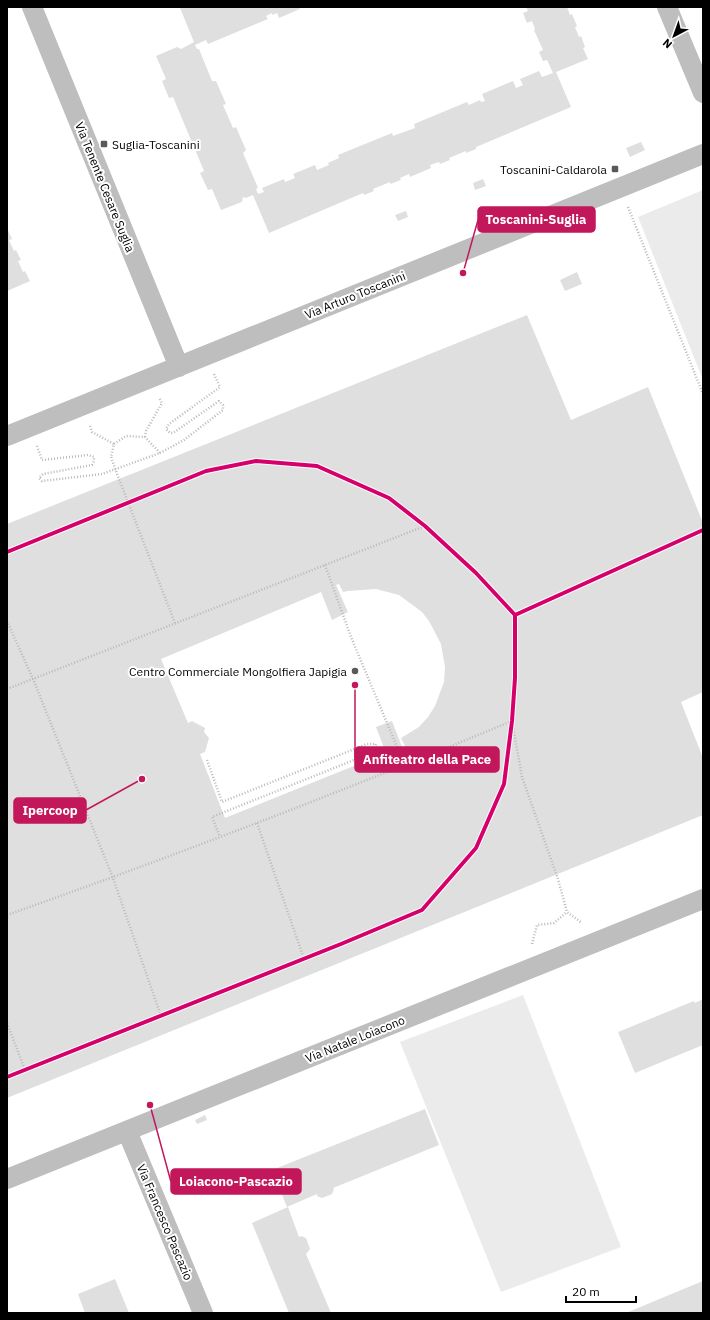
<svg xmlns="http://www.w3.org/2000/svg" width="710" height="1320" viewBox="0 0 710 1320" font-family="'IBM Plex Sans',sans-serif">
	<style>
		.green { fill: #ebebeb }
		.building { fill: #dfdfdf; fill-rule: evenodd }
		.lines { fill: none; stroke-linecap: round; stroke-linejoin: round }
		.path { stroke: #b9b9b9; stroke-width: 2.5; stroke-dasharray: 1 2; stroke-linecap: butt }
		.street { stroke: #bebebe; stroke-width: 20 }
		.path-bridge { stroke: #b9b9b9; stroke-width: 2.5; stroke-dasharray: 1 2; stroke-linecap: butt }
		.cycleway-casing { stroke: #fff; stroke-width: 6 }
		.cycleway { stroke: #d6006c; stroke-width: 4 }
		.poi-dot { fill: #595959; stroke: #fff; stroke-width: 1.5 }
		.labels { text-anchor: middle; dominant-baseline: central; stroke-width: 4; stroke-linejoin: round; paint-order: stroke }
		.poi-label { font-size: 12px; fill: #000; stroke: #fff; text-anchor: end }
		.street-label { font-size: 12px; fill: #000; stroke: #fff }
		.leader { fill: none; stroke: #c2185b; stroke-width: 1.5 }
		.callout-dot { fill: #c2185b; stroke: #fff; stroke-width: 1.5 }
		.callout { fill: #c2185b; stroke: #c2185b; stroke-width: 1.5 }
		.callout-label { font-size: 13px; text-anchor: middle; font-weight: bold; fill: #fff }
	</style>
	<rect width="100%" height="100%" fill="#fff"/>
	<!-- green -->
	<path class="green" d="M 703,190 L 703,380 L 638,217 Z
		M 523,995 L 621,1247 L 501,1292 L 400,1042 Z"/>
	<!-- building -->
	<path class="building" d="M 182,7 L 299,7 L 300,9 L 279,18 L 277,13 L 272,15 L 272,13 L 266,16 L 268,19 L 208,44 L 206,40 L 195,45 L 197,49 L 199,49 L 212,81 L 216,81 L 226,104 L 223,105 L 233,128 L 236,127 L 246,150 L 243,153 L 258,188 L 256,189 L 258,194 L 264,192 L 262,188 L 284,179 L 285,182 L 295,178 L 293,174 L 315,165 L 317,170 L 329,165 L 328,163 L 339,158 L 338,155 L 392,133 L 393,136 L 415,128 L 414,124 L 467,102 L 469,105 L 480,100 L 481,102 L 485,101 L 482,94 L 513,81 L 516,88 L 523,85 L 520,79 L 539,71 L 542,77 L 553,73 L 547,60 L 543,61 L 539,52 L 543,50 L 534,30 L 535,29 L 532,21 L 527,23 L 523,13 L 528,11 L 526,7 L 567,7 L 570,15 L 572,14 L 577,26 L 575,27 L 579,37 L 581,36 L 585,47 L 583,48 L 588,59 L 556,72 L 571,107 L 476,147 L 476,149 L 466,153 L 466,151 L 449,158 L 450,160 L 440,164 L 439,162 L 430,165 L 431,168 L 410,177 L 409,174 L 400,178 L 401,180 L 390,184 L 390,182 L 373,189 L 374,191 L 364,195 L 363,193 L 269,233 L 253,195 L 246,198 L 243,197 L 242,202 L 221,210 L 212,189 L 208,190 L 200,173 L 204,171 L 173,97 L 169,98 L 162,81 L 166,79 L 156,56 L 177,47 L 181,49 L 194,42 L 180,8 Z
		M 641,142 L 645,150 L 630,157 L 626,148 Z
		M 483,179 L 486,186 L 475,190 L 473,183 Z
		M 406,211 L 408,217 L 398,221 L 395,215 Z
		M 7,228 L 12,239 L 9,240 L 14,251 L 16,250 L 21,260 L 18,261 L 23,272 L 25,271 L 30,281 L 7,291 Z
		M 577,272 L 582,284 L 565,291 L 560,280 Z
		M 527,315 L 571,420 L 648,387 L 703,523 L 703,692 L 681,702 L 703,758 L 703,815 L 7,1098 L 7,524 ZM 339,584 L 343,592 L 348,591 L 376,589 L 399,595 L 422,612 L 429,621 L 441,644 L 445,667 L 444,682 L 435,706 L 428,717 L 419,727 L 401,738 L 405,746 L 402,747 L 392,721 L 376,727 L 386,753 L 225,818 L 200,754 L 205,752 L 209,738 L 204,732 L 205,728 L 192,721 L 188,723 L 161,659 L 321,592 L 332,620 L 348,612 L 336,585 Z
		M 703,999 L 703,1045 L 635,1073 L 618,1032 L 694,1001 L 695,1003 Z
		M 425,1109 L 439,1145 L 333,1188 L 334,1189 L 332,1194 L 322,1198 L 317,1196 L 317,1194 L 287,1207 L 272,1170 Z
		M 205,1115 L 207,1120 L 197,1124 L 195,1120 Z
		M 288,1207 L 299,1237 L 301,1236 L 306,1238 L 310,1249 L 306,1254 L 331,1313 L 289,1313 L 252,1223 Z
		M 115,1279 L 129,1313 L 85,1313 L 78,1294 Z
		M 703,1281 L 703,1313 L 626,1313 L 669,1295 Z"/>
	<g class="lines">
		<!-- path -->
		<path class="path" d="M 628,207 L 703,394
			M 90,426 L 92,432 L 114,444
			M 145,437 L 146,431 L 162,403 L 159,398
			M 37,446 L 42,460 L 88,455 L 94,457 L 94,461 L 92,465 L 43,474 L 39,478 L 42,481 L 102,474 L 160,453 L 145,437 L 126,436 L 114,444 L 111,457
			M 160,453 L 184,440 L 223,410 L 223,405 L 219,401 L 173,433 L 170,433 L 166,429 L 169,424 L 220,387 L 214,374
			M 117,474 L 175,623
			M 325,565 L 351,637 L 405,766
			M 7,621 L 33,679 L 113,878 L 161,1016
			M 7,689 L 425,526
			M 207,760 L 222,802 L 367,744 L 376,744 L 374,752 L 212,817 L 220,837
			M 257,823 L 304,959
			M 7,915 C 177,855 346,790 512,721 L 522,777 L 558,879 L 567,912 L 582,923
			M 532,944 L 537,925 L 554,923 L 567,912
			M 7,1023 L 25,1070"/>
		<!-- street -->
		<path class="street" d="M 32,7 L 179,367
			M 667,7 L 703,93
			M 7,436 L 703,154
			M 127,1131 L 203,1313
			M 7,1179 L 703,899"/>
		<!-- path-bridge -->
		<path class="path-bridge" d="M 111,457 L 117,474"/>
		<!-- cycleway casing -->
		<g class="cycleway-casing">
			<path id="cycleway" d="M 7,552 L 206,471 L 256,461 L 317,466 L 389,498 L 425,526 L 476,573 L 515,615 L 515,678 L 512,721 L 504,784 L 476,848 L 422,910 L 341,944 L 7,1077
				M 515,615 L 703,530"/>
		</g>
		<!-- cycleway -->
		<use href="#cycleway" class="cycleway"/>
	</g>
	<!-- markers -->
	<g class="poi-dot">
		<rect x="100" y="140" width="8" height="8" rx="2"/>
		<rect x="611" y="165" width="8" height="8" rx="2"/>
		<circle cx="355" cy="671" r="4"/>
	</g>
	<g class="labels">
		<!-- poi labels -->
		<g class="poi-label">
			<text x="112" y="144" text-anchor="start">Suglia-Toscanini</text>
			<text x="607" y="169">Toscanini-Caldarola</text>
			<text x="347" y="671">Centro Commerciale Mongolfiera Japigia</text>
		</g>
		<!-- street labels -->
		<g class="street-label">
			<text transform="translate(105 187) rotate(68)">Via Tenente Cesare Suglia</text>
			<text transform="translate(355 295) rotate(-22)">Via Arturo Toscanini</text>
			<text transform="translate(355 1039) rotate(-22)">Via Natale Loiacono</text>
			<text transform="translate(165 1222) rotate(67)">Via Francesco Pascazio</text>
		</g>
	</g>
	<!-- callouts -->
	<path class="leader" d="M463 273L478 220M355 685L355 760M142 779L86 810M150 1105L171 1182"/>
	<g class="callout-dot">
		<circle cx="463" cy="273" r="4"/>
		<circle cx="355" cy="685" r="4"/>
		<circle cx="142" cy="779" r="4"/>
		<circle cx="150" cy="1105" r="4"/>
	</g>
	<g class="callout">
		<rect x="478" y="207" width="117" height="25" rx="4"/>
		<rect x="355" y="747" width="144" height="25" rx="4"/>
		<rect x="14" y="798" width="72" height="25" rx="4"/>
		<rect x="171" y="1169" width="130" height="25" rx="4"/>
	</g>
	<g class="callout-label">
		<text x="536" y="224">Toscanini-Suglia</text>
		<text x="427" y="764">Anfiteatro della Pace</text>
		<text x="50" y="815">Ipercoop</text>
		<text x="236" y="1186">Loiacono-Pascazio</text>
	</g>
	<!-- border -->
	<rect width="710" height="1320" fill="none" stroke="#000000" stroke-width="16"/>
	<!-- north arrow -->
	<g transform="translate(674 36) rotate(221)" stroke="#ffffff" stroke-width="3" paint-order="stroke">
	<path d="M0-3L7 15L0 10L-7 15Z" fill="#000000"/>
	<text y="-6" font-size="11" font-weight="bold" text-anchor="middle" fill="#000000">N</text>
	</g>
	<!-- scale -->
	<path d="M566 1296v6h70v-6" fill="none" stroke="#000000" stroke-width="2"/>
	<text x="572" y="1296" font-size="12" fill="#000000" stroke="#ffffff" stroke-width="3" paint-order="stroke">20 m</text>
</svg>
